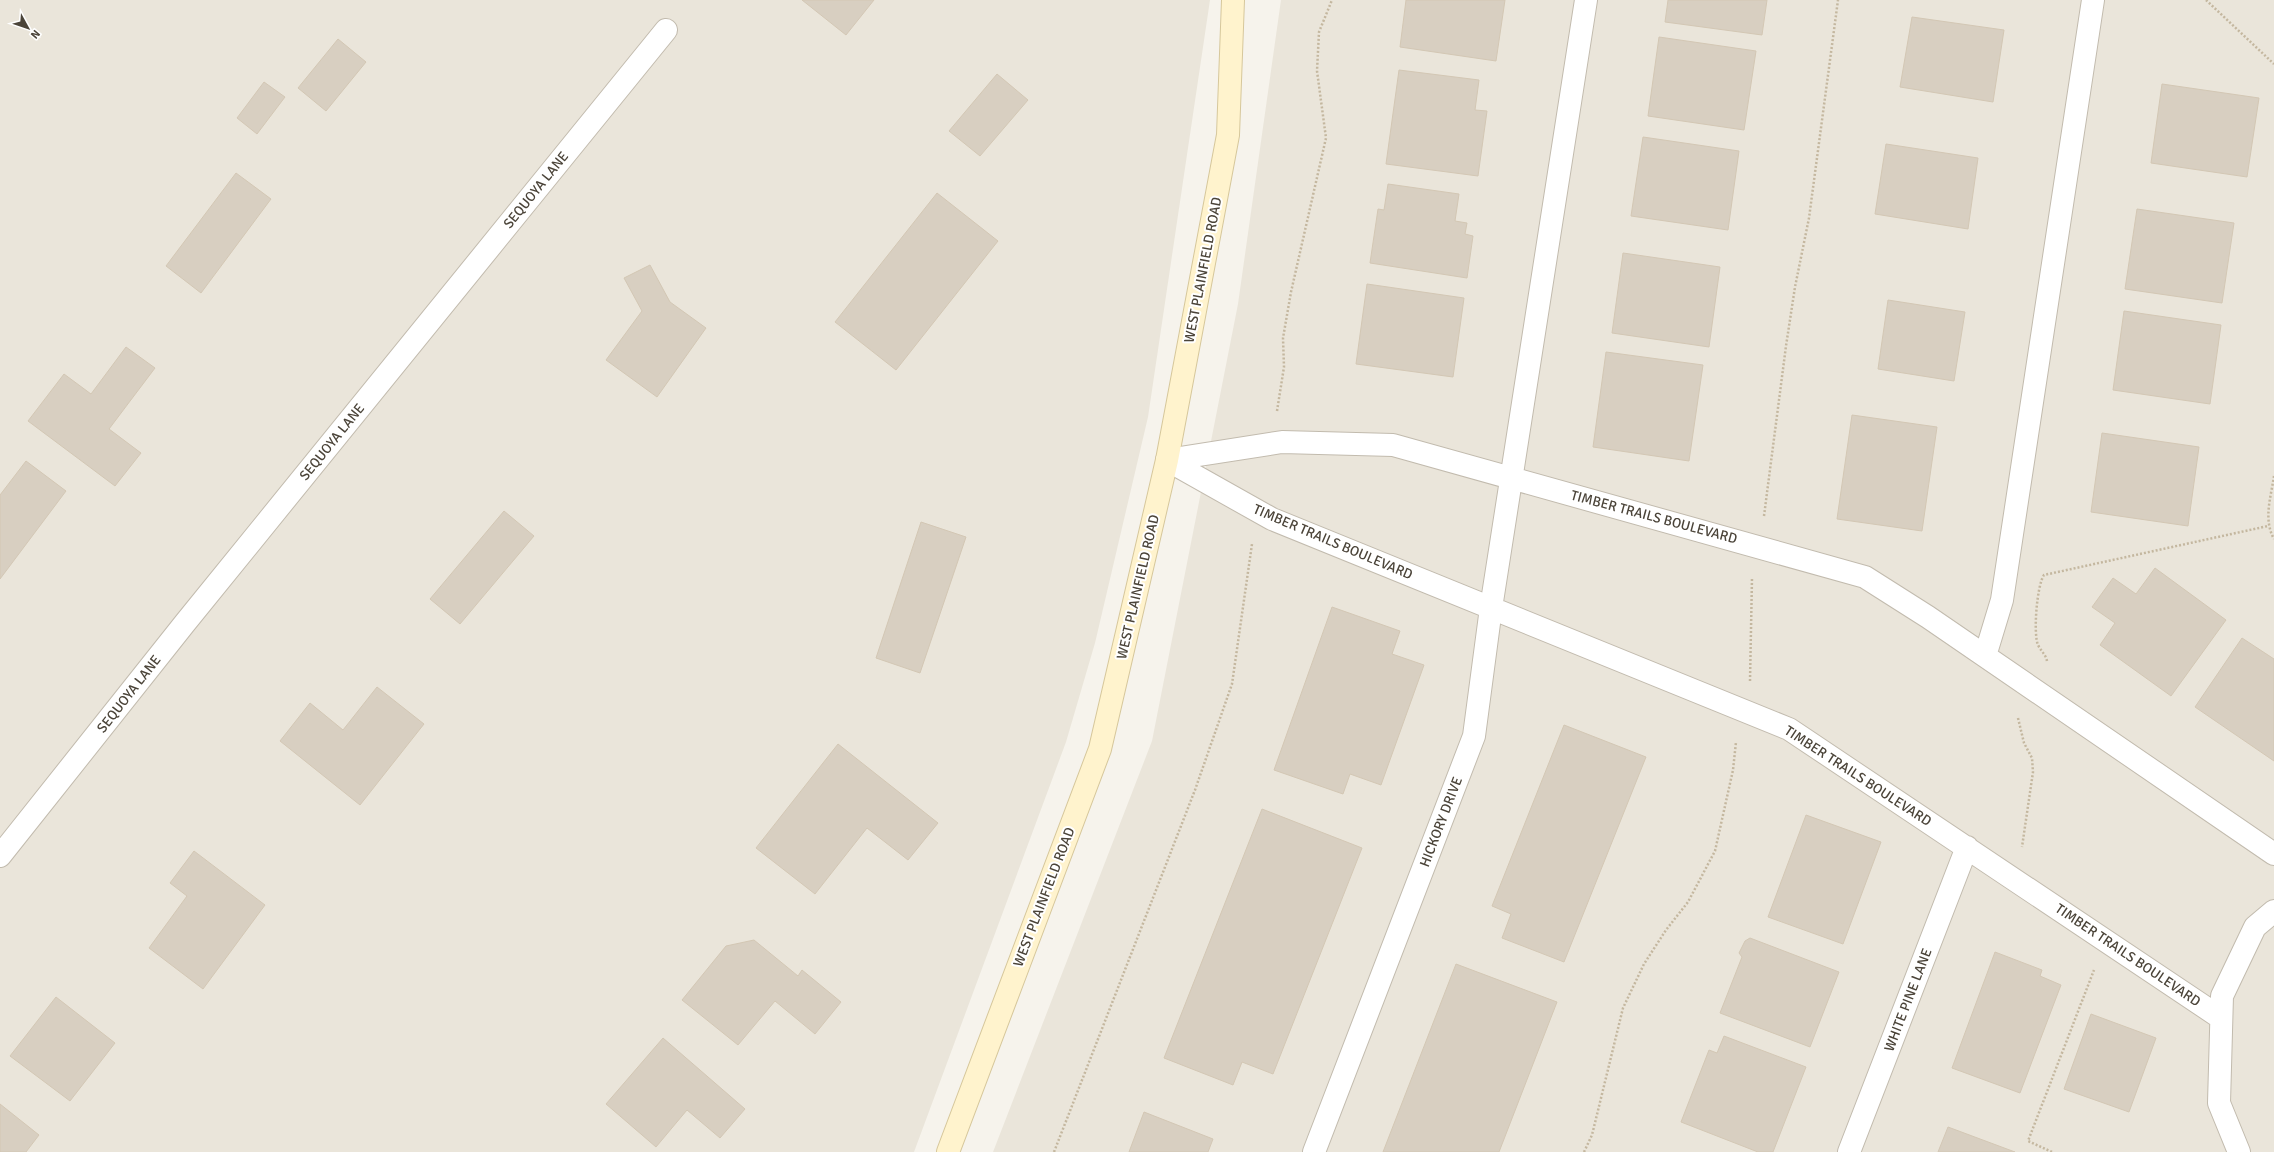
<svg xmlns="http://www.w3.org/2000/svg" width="2274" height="1152" viewBox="0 0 2274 1152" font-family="Signika,sans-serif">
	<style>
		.residential { fill: #eae5da }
		.building { fill: #d8cfc1; stroke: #d3c7b4 }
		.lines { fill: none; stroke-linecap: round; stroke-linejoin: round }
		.street-casing { stroke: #c2bbae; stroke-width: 24 }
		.secondary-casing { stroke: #d6c79b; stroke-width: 24 }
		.path { stroke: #c4b79f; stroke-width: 2.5; stroke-dasharray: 2 2; stroke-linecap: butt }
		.street { stroke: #fff; stroke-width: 22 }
		.secondary { stroke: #fff3cd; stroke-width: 22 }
		.labels { text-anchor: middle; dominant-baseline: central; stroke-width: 4; stroke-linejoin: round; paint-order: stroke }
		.street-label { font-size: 14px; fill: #4b4439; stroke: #fff }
	</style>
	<rect width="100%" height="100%" fill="#f6f3ec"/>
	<!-- residential -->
	<path class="residential" d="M 0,0 L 1210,0 L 1148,417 L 1095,643 L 1066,742 L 914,1152 L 0,1152 Z
		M 1281,0 L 2274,0 L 2274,1152 L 993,1152 L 1152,741 L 1238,304 Z"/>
	<!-- building -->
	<path class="building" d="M 802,0 L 874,0 L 846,35 Z
		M 1406,0 L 1505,0 L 1496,61 L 1400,47 Z
		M 1668,0 L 1767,0 L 1762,35 L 1665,22 Z
		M 1912,17 L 2004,30 L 1993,102 L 1900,87 Z
		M 1659,37 L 1756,51 L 1744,130 L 1648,116 Z
		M 338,39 L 366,62 L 326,111 L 298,88 Z
		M 1399,70 L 1479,80 L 1475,110 L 1487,111 L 1478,176 L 1386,164 Z
		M 997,74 L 1028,100 L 980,156 L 949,131 Z
		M 264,82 L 285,97 L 257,134 L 237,118 Z
		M 2162,84 L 2259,98 L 2247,177 L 2151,163 Z
		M 1643,137 L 1739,151 L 1728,230 L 1631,216 Z
		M 1886,144 L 1978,158 L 1968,229 L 1875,214 Z
		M 236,173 L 271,199 L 201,293 L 166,266 Z
		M 1388,184 L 1459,194 L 1455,221 L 1467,223 L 1465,234 L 1473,236 L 1467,278 L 1370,263 L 1378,209 L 1384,210 Z
		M 937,193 L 998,241 L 896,370 L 835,322 Z
		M 2137,209 L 2234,223 L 2222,303 L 2125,289 Z
		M 1623,253 L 1720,267 L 1709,347 L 1612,333 Z
		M 650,265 L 670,302 L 706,328 L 657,397 L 606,360 L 642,311 L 624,278 Z
		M 1367,284 L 1464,298 L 1453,377 L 1356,364 Z
		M 1888,300 L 1965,312 L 1954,381 L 1878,369 Z
		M 2124,311 L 2221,325 L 2210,404 L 2113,390 Z
		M 126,347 L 155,368 L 109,429 L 141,453 L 115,486 L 28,421 L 64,374 L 91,394 Z
		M 1606,352 L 1703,365 L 1689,461 L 1593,447 Z
		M 1852,415 L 1937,427 L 1922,531 L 1837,519 Z
		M 2102,433 L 2199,447 L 2188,526 L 2091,512 Z
		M 26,461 L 66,491 L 0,579 L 0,495 Z
		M 504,511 L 534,536 L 460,624 L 430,599 Z
		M 921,522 L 966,537 L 920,673 L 876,658 Z
		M 2155,568 L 2226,620 L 2171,696 L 2100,645 L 2115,623 L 2092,607 L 2113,578 L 2136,594 Z
		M 1332,607 L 1400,631 L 1392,654 L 1424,665 L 1381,785 L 1350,774 L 1343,794 L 1274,770 Z
		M 2242,638 L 2274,659 L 2274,761 L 2195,707 Z
		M 377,687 L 424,724 L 360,805 L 280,741 L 310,703 L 343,730 Z
		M 1564,725 L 1646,757 L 1564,962 L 1502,938 L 1511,914 L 1492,906 Z
		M 838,744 L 938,823 L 908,860 L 867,828 L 815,894 L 756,848 Z
		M 1262,809 L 1362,848 L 1273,1074 L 1242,1062 L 1233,1085 L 1164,1058 Z
		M 1806,815 L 1881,842 L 1843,944 L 1768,917 Z
		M 194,851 L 265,905 L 203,989 L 149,948 L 187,896 L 170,883 Z
		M 1750,938 L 1839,972 L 1810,1047 L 1720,1013 L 1742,957 L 1739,953 L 1745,941 Z
		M 754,940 L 798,976 L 802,970 L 841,1002 L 815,1034 L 775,1001 L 738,1045 L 682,1000 L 726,946 Z
		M 1995,952 L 2042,970 L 2040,976 L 2061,985 L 2020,1093 L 1952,1068 Z
		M 1456,964 L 1557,1002 L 1499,1152 L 1383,1152 Z
		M 56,997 L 115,1043 L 70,1101 L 10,1056 Z
		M 2091,1014 L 2156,1038 L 2129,1112 L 2064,1089 Z
		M 1724,1036 L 1806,1067 L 1773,1152 L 1758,1152 L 1681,1122 L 1709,1050 L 1717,1053 Z
		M 663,1038 L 745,1109 L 720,1138 L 687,1110 L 656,1147 L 606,1104 Z
		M 0,1104 L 39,1135 L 26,1152 L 0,1152 Z
		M 1144,1112 L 1213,1139 L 1208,1152 L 1129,1152 Z
		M 1948,1127 L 2015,1152 L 1938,1152 Z"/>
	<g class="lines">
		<!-- street casing -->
		<g class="street-casing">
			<path id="street" d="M 1167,460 L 1282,442 L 1393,445 L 1865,577 L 1928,617 L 2274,854
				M 1167,460 L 1272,519 L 1789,729 L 2221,1018
				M 1985,656 L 2002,600 L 2093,0
				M 0,856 L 185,623 L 666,30
				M 1314,1152 L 1474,736 L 1491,608 L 1586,0
				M 1849,1152 L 1967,847
				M 2239,1152 L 2219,1103 L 2222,996 L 2255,927 L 2274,911"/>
		</g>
		<!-- secondary casing -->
		<g class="secondary-casing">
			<path id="secondary" d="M 948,1152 L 1100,749 L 1167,460 L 1228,135 L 1233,0"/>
		</g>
		<!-- path -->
		<path class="path" d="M 2206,0 L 2274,64
			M 1277,411 L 1284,367 L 1283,338 L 1291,292 L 1326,138 L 1317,71 L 1319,32 L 1332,0
			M 2274,476 C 2271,497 2263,519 2274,539
			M 1764,516 L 1786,346 L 1795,287 L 1809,218 L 1838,0
			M 2047,661 C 2046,655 2041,651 2038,645 C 2033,633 2037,585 2044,575 L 2268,526
			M 1750,681 L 1752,578
			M 2018,718 L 2024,743 L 2032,758 L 2033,772 L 2022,847
			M 1054,1152 L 1195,790 L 1232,684 L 1252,544
			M 1584,1152 L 1592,1135 L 1623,1008 L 1644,964 L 1666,930 L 1688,902 L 1715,851 L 1733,770 L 1736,742
			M 2052,1152 L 2028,1141 L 2094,970"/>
		<!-- street -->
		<use href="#street" class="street"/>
		<!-- secondary -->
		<use href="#secondary" class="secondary"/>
	</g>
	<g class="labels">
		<!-- street labels -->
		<g class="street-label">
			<text transform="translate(536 190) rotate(-51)">SEQUOYA LANE</text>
			<text transform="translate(1203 270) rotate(-79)">WEST PLAINFIELD ROAD</text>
			<text transform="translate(332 442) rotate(-51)">SEQUOYA LANE</text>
			<text transform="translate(1654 517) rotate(15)">TIMBER TRAILS BOULEVARD</text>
			<text transform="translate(1333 542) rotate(23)">TIMBER TRAILS BOULEVARD</text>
			<text transform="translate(1138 587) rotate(-77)">WEST PLAINFIELD ROAD</text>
			<text transform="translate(129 694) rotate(-52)">SEQUOYA LANE</text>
			<text transform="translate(1858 776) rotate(33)">TIMBER TRAILS BOULEVARD</text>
			<text transform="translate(1441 822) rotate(-69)">HICKORY DRIVE</text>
			<text transform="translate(1044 897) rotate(-69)">WEST PLAINFIELD ROAD</text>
			<text transform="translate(2128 955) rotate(34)">TIMBER TRAILS BOULEVARD</text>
			<text transform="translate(1908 1000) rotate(-69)">WHITE PINE LANE</text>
		</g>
	</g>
	<!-- north arrow -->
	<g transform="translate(28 28) rotate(130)" stroke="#ffffff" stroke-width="3" paint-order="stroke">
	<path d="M0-3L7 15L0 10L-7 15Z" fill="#4b4439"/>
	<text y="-6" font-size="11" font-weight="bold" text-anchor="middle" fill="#4b4439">N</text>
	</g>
</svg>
